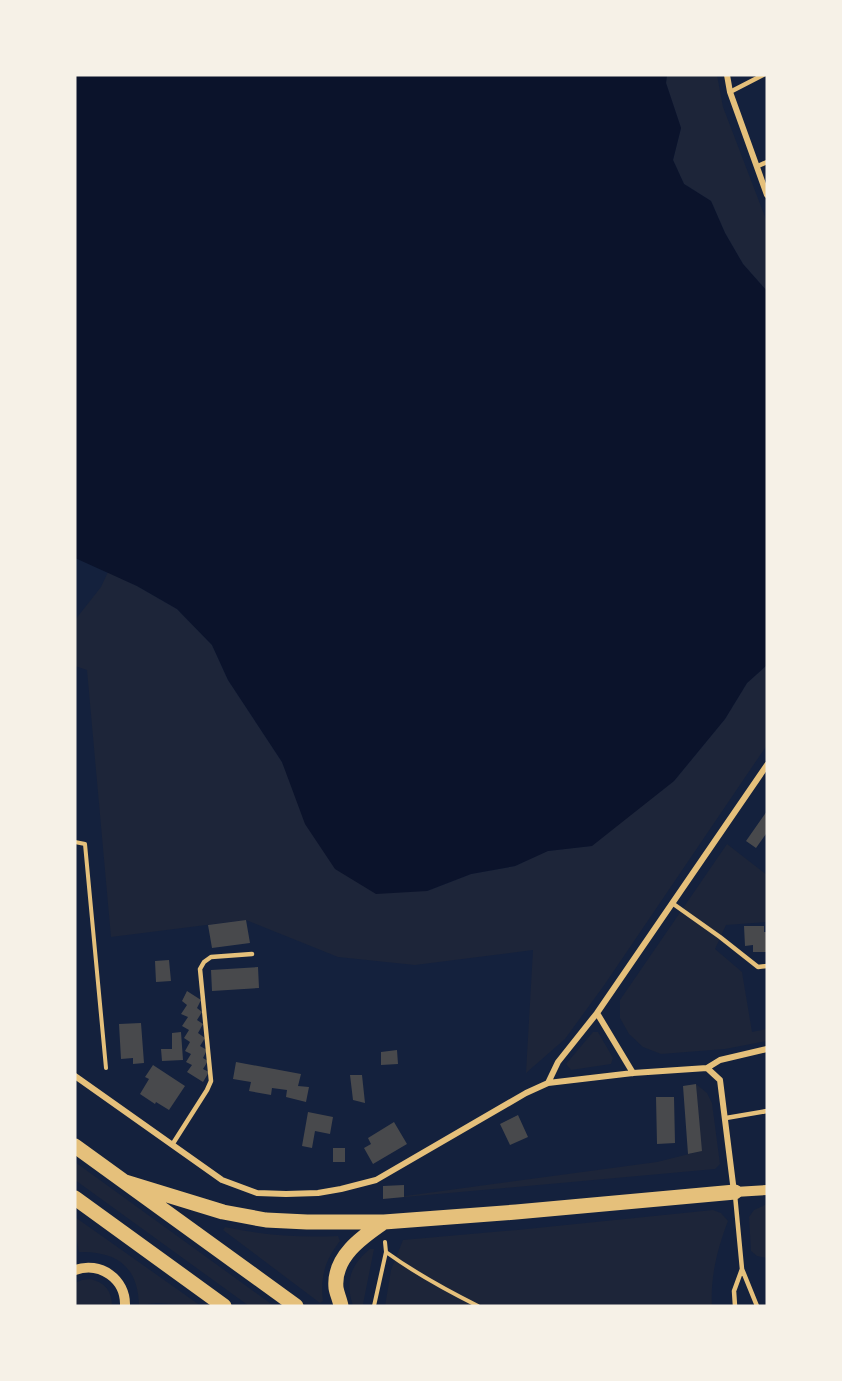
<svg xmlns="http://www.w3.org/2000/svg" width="842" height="1381" viewBox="0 0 842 1381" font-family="'Fira Sans Condensed',sans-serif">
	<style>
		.green { fill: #1d2539 }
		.water { fill: #0b132b }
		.building { fill: #48494c }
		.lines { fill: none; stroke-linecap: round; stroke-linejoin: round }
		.path { stroke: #e5c07b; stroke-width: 4 }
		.service { stroke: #e5c07b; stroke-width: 4.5 }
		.minor { stroke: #e5c07b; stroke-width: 6 }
		.tertiary { stroke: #e5c07b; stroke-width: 10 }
		.primary { stroke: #e5c07b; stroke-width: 15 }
	</style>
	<rect width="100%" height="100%" fill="#14213d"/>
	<!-- green -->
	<path class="green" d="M 667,75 L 717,75 L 723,107 L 767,222 L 767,291 L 743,264 L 725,233 L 711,201 L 684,184 L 673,160 L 681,128 L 666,83 Z
		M 108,572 L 137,586 L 177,609 L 212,645 L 228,680 L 282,762 L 291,784 L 427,891 L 471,874 L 515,866 L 547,851 L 590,846 L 674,781 L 725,719 L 747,683 L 767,665 L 767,745 L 605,984 L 565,1039 L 526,1073 L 533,950 L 415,965 L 338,957 L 246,920 L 111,937 L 87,670 L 75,666 L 75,620 L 101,587 Z
		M 727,844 L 767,875 L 767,922 L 726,925 L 715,949 L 742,972 L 752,1032 L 767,1029 L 767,1041 L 725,1049 L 661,1054 L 643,1047 L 629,1034 L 620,1018 L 620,1000 Z
		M 593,1032 L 598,1032 L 613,1058 L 611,1064 L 571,1070 L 566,1064 Z
		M 696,1084 L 707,1093 L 712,1103 L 720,1164 L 715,1169 L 383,1199 L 657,1162 L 701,1151 Z
		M 75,1162 L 274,1306 L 249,1306 L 75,1180 Z
		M 767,1204 L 767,1258 L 757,1256 L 751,1251 L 749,1217 L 754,1210 Z
		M 713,1210 L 721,1213 L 728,1221 C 718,1247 710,1277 712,1306 L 385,1306 L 391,1270 L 403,1240 L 517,1230 Z
		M 75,1217 L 201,1306 L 157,1303 L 139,1305 C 138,1266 116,1251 79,1252 L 75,1230 Z
		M 225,1227 C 262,1235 300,1238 338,1236 L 340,1241 C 325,1260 320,1277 323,1301 L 320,1303 L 223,1230 Z
		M 370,1249 L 374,1249 L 363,1304 L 365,1306 L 353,1306 C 345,1282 350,1265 370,1249 Z
		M 90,1279 C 105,1282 112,1291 112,1306 L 75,1306 L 75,1283 L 82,1280 Z"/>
	<!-- water -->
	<path class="water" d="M 75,75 L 667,75 L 666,83 L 681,128 L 673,160 L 684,184 L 711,201 L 725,233 L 743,264 L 767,291 L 767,665 L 747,683 L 725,719 L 674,781 L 592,846 L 548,851 L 515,866 L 471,874 L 427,891 L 376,894 L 335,869 L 305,824 L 282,762 L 228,680 L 212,645 L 177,609 L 137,586 L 75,558 Z"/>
	<!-- building -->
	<path class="building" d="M 767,811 L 767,835 L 766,834 L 756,848 L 746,841 Z
		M 246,920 L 250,943 L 212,948 L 208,925 Z
		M 744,926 L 764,926 L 764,932 L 767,932 L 767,952 L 753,952 L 753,945 L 745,946 Z
		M 169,960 L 171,981 L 156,982 L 155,961 Z
		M 258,967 L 259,988 L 212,991 L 211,970 Z
		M 187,991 L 201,1000 L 197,1008 L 202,1012 L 197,1020 L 203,1024 L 198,1033 L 205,1038 L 200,1046 L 207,1050 L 203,1058 L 208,1061 L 203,1069 L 209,1072 L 203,1082 L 187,1072 L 192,1065 L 186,1062 L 191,1054 L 185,1051 L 190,1042 L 184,1038 L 189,1030 L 182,1026 L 188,1017 L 181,1014 L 187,1005 L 182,1001 Z
		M 141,1023 L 144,1063 L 133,1064 L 133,1058 L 121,1059 L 119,1024 Z
		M 181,1032 L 183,1060 L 162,1061 L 161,1049 L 172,1049 L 172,1033 Z
		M 397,1050 L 398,1064 L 381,1065 L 381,1052 Z
		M 236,1062 L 301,1074 L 298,1086 L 309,1087 L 306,1102 L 286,1097 L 287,1090 L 272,1088 L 271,1095 L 249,1091 L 251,1082 L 233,1079 Z
		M 153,1065 L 185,1086 L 169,1110 L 156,1102 L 155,1104 L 140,1094 L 149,1079 L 145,1077 Z
		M 350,1075 L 362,1075 L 365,1103 L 353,1100 Z
		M 696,1084 L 702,1151 L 688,1154 L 683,1086 Z
		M 656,1097 L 674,1097 L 675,1143 L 657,1144 Z
		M 308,1112 L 333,1117 L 330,1134 L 315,1131 L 312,1148 L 302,1146 Z
		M 518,1115 L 528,1137 L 510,1145 L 500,1124 Z
		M 394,1122 L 407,1144 L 373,1164 L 364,1148 L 371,1144 L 368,1138 Z
		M 333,1148 L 345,1148 L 345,1162 L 333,1162 Z
		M 404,1185 L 404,1197 L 383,1199 L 383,1186 Z"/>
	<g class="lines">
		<!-- path -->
		<path class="path" d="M 75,842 L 85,844 L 106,1068
			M 386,1252 C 415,1273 446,1290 478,1306
			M 374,1306 L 386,1252 L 385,1242"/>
		<!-- service -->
		<path class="service" d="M 730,92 L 763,75
			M 758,166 L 767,162
			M 672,903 L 720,937 L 758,967 L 767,966
			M 726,1118 L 767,1111
			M 172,1145 L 207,1090 L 211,1081 L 200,969 L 204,962 L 211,957 L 252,954
			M 735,1195 L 742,1269 L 757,1306
			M 735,1306 L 734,1291 L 742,1269"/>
		<!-- minor -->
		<path class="minor" d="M 727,75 L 730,92 L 767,195
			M 597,1013 L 633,1073
			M 707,1068 L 720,1060 L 767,1049
			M 75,1076 L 222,1180 L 257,1193 L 286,1194 L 318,1193 L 341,1189 L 376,1180 L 526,1093 L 548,1083 L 633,1073 L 707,1068 L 720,1080 L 734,1192
			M 548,1083 L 558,1062 L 597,1013 L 767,765"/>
		<!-- tertiary -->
		<path class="tertiary" d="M 735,1192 L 767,1190
			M 75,1270 C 100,1261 126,1279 125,1306"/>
		<!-- primary -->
		<path class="primary" d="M 75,1146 L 296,1306
			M 125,1182 L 223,1212 L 266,1220 L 307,1222 L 384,1222 L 516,1212 L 735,1192
			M 75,1198 L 224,1306
			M 341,1306 C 340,1300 337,1294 336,1288 C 333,1257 362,1237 384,1222"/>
	</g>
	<!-- border -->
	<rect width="842" height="1381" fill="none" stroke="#f6f1e7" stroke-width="153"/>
</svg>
